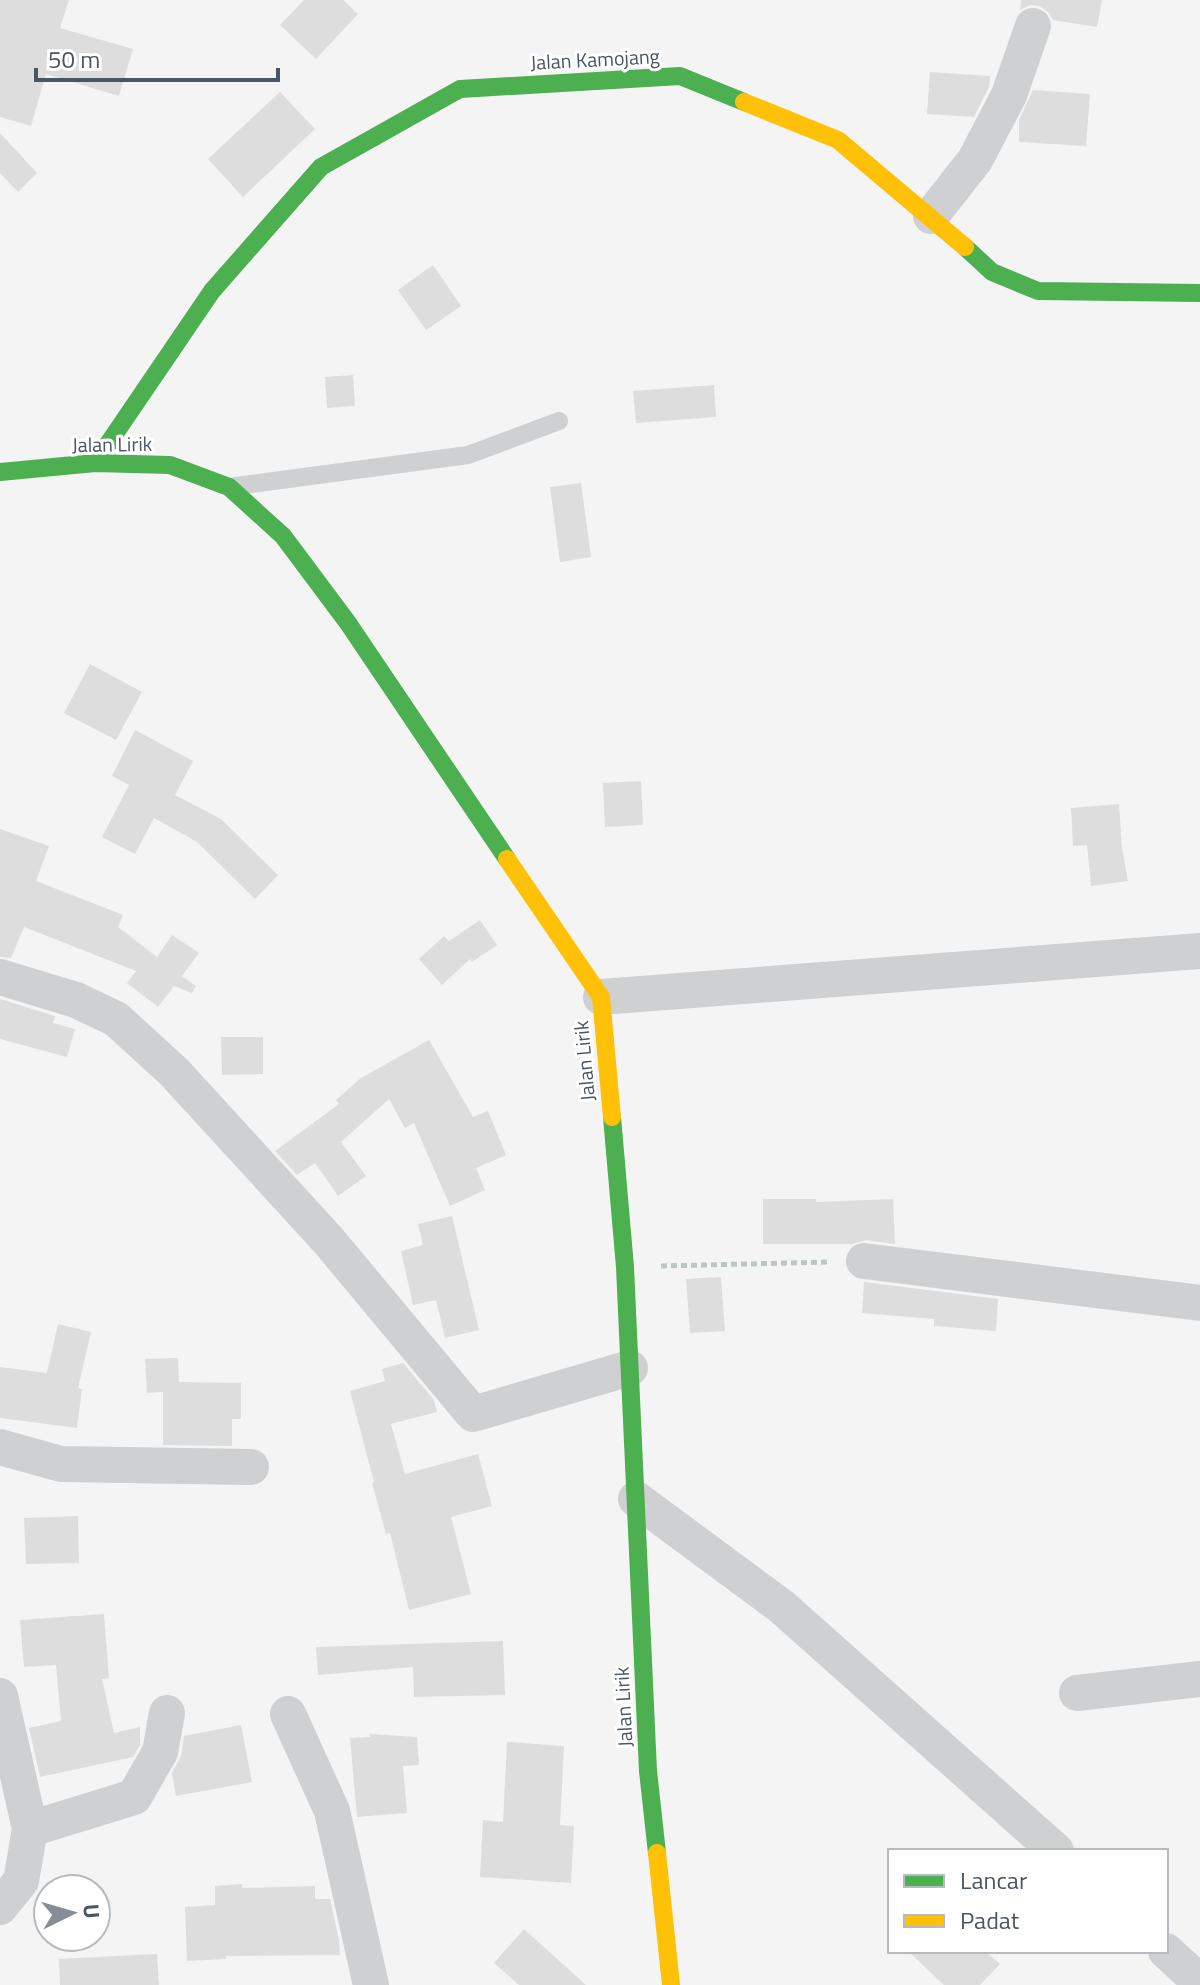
<svg xmlns="http://www.w3.org/2000/svg" width="1200" height="1985" viewBox="0 0 1200 1985" font-family="'Titillium Web',sans-serif">
	<style>
		.building { fill: #ddddde }
		.lines { fill: none; stroke-linecap: round; stroke-linejoin: round }
		.path { stroke: #bcc7c4; stroke-width: 5; stroke-dasharray: 6 4; stroke-linecap: butt }
		.lane { stroke: #ced0d2; stroke-width: 18 }
		.street { stroke: #ced0d2; stroke-width: 36 }
		.fast { stroke: #4caf50; stroke-width: 18 }
		.slow { stroke: #ffc107; stroke-width: 18 }
		.labels { text-anchor: middle; dominant-baseline: central; stroke-width: 6; stroke-linejoin: round; paint-order: stroke }
		.street-label { font-size: 20px; fill: #4a5661; stroke: #fff }
	</style>
	<rect width="100%" height="100%" fill="#f4f4f4"/>
	<!-- building -->
	<path class="building" d="M 0,0 L 69,0 L 60,28 L 133,49 L 119,96 L 46,74 L 31,126 L 0,117 Z
		M 304,0 L 343,0 L 358,14 L 316,59 L 280,25 Z
		M 1021,0 L 1102,0 L 1097,27 L 1053,20 L 1048,12 L 1039,6 L 1030,5 L 1020,10 Z
		M 930,72 L 990,76 L 989,87 L 974,117 L 927,114 Z
		M 1033,90 L 1090,94 L 1086,146 L 1019,142 L 1019,120 Z
		M 280,92 L 315,129 L 243,197 L 208,159 Z
		M 0,133 L 37,173 L 18,192 L 0,173 Z
		M 433,265 L 461,306 L 426,330 L 398,290 Z
		M 353,375 L 355,406 L 327,408 L 325,377 Z
		M 714,385 L 716,417 L 636,423 L 633,391 Z
		M 581,483 L 591,557 L 560,562 L 550,487 Z
		M 90,664 L 142,692 L 116,740 L 64,713 Z
		M 135,730 L 193,761 L 175,795 L 221,819 L 278,875 L 255,899 L 197,842 L 154,818 L 135,854 L 102,837 L 129,785 L 112,776 Z
		M 641,781 L 643,825 L 605,827 L 603,783 Z
		M 1119,804 L 1122,848 L 1128,881 L 1091,886 L 1087,845 L 1073,846 L 1071,808 Z
		M 0,829 L 49,846 L 36,881 L 123,915 L 118,927 L 157,957 L 172,935 L 199,953 L 182,976 L 196,986 L 192,993 L 174,986 L 158,1007 L 127,983 L 136,971 L 24,927 L 11,958 L 0,957 Z
		M 480,920 L 497,945 L 472,962 L 470,959 L 442,985 L 419,959 L 444,936 L 449,941 Z
		M 0,999 L 55,1016 L 53,1023 L 75,1029 L 67,1057 L 0,1039 Z
		M 221,1037 L 263,1037 L 263,1074 L 222,1075 Z
		M 429,1040 L 473,1117 L 488,1111 L 506,1155 L 476,1168 L 485,1190 L 450,1206 L 414,1123 L 405,1128 L 389,1099 L 341,1142 L 366,1176 L 338,1196 L 315,1163 L 297,1175 L 275,1151 L 339,1104 L 336,1100 L 361,1078 Z
		M 763,1199 L 816,1199 L 816,1202 L 893,1199 L 895,1244 L 866,1240 L 852,1244 L 763,1244 Z
		M 452,1216 L 479,1330 L 445,1338 L 436,1300 L 413,1305 L 401,1251 L 423,1245 L 418,1224 Z
		M 721,1277 L 725,1331 L 690,1333 L 686,1279 Z
		M 864,1282 L 998,1299 L 996,1331 L 934,1326 L 934,1319 L 862,1313 Z
		M 58,1324 L 91,1332 L 78,1388 L 82,1389 L 77,1428 L 0,1418 L 0,1367 L 47,1373 Z
		M 178,1358 L 179,1382 L 241,1383 L 241,1419 L 232,1419 L 232,1446 L 163,1445 L 163,1392 L 147,1393 L 145,1359 Z
		M 403,1363 L 434,1400 L 437,1412 L 391,1424 L 405,1474 L 478,1454 L 492,1506 L 451,1517 L 471,1594 L 409,1610 L 390,1533 L 386,1534 L 372,1483 L 374,1482 L 350,1391 L 385,1381 L 382,1369 Z
		M 78,1516 L 79,1563 L 26,1564 L 24,1518 Z
		M 104,1614 L 109,1678 L 102,1679 L 114,1733 L 140,1727 L 140,1745 L 133,1757 L 40,1777 L 29,1728 L 61,1721 L 56,1665 L 24,1667 L 20,1620 Z
		M 503,1641 L 505,1695 L 414,1697 L 413,1667 L 318,1675 L 316,1647 Z
		M 241,1725 L 252,1782 L 176,1796 L 172,1773 L 181,1756 L 184,1736 Z
		M 370,1734 L 417,1737 L 419,1765 L 403,1766 L 407,1813 L 357,1817 L 350,1738 L 370,1737 Z
		M 507,1742 L 564,1746 L 560,1825 L 574,1826 L 571,1883 L 480,1877 L 483,1820 L 503,1822 Z
		M 242,1884 L 242,1888 L 315,1886 L 315,1899 L 330,1899 L 339,1940 L 340,1955 L 226,1956 L 226,1959 L 187,1961 L 185,1907 L 215,1905 L 215,1886 Z
		M 524,1929 L 586,1985 L 519,1985 L 494,1963 Z
		M 908,1951 L 985,1951 L 1000,1964 L 980,1985 L 944,1985 Z
		M 157,1954 L 159,1985 L 60,1985 L 59,1959 Z"/>
	<g class="lines">
		<!-- path -->
		<path class="path" d="M 661,1266 L 831,1262"/>
		<!-- lane -->
		<path class="lane" d="M 236,486 L 468,455 L 559,421"/>
		<!-- street -->
		<path class="street" d="M 931,216 L 975,160 L 1009,95 L 1033,26
			M 0,977 L 76,1000 L 116,1019 L 174,1072 L 328,1240 L 473,1414 L 630,1368
			M 601,997 L 1200,951
			M 864,1261 L 1200,1303
			M 0,1447 L 61,1464 L 251,1467
			M 636,1499 L 782,1607 L 1056,1851
			M 1077,1693 L 1200,1679
			M 0,1696 L 30,1829 L 21,1881 L 0,1907
			M 288,1714 L 332,1811 L 371,1985
			M 30,1829 L 134,1797 L 160,1752 L 167,1713
			M 1166,1951 L 1200,1982"/>
		<!-- fast -->
		<path class="fast" d="M 965,247 L 992,272 L 1038,291 L 1200,293
			M 95,463 L 212,291 L 321,167 L 460,89 L 680,76 L 744,102
			M 0,472 L 95,463 L 170,465 L 229,487 L 283,536 L 348,623 L 507,859
			M 612,1117 L 625,1267 L 648,1771 L 657,1853"/>
		<!-- slow -->
		<path class="slow" d="M 744,102 L 838,140 L 965,247
			M 507,859 L 601,997 L 612,1117
			M 657,1853 L 671,1985"/>
	</g>
	<g class="labels">
		<!-- street labels -->
		<g class="street-label">
			<text transform="translate(595 59) rotate(-3)">Jalan Kamojang</text>
			<text transform="translate(112 444) rotate(-1)">Jalan Lirik</text>
			<text transform="translate(584 1061) rotate(-95)">Jalan Lirik</text>
			<text transform="translate(623 1707) rotate(-93)">Jalan Lirik</text>
		</g>
	</g>
	<!-- legend -->
	<rect x="888" y="1849" width="280" height="104" fill="#ffffff" stroke="#b7bbc0" stroke-width="2"/>
	<rect x="904" y="1875" width="40" height="12" fill="#4caf50" stroke="#b7bbc0" stroke-width="2"/>
	<text x="960" y="1889" font-size="24" fill="#4a5661">Lancar</text>
	<rect x="904" y="1915" width="40" height="12" fill="#ffc107" stroke="#b7bbc0" stroke-width="2"/>
	<text x="960" y="1929" font-size="24" fill="#4a5661">Padat</text>
	<!-- north arrow -->
	<g transform="translate(72 1913) rotate(85)"><circle r="38" fill="#ffffff" stroke="#b7bbc0" stroke-width="2"/>
	<path d="M0-6L14 30L0 20L-14 30Z" fill="#868d94"/>
	<text y="-12" font-size="22" font-weight="bold" text-anchor="middle" fill="#4a5661">U</text>
	</g>
	<!-- scale -->
	<path d="M36 68v12h242v-12" fill="none" stroke="#4a5661" stroke-width="4"/>
	<text x="48" y="68" font-size="24" fill="#4a5661" stroke="#ffffff" stroke-width="6" paint-order="stroke">50 m</text>
</svg>
